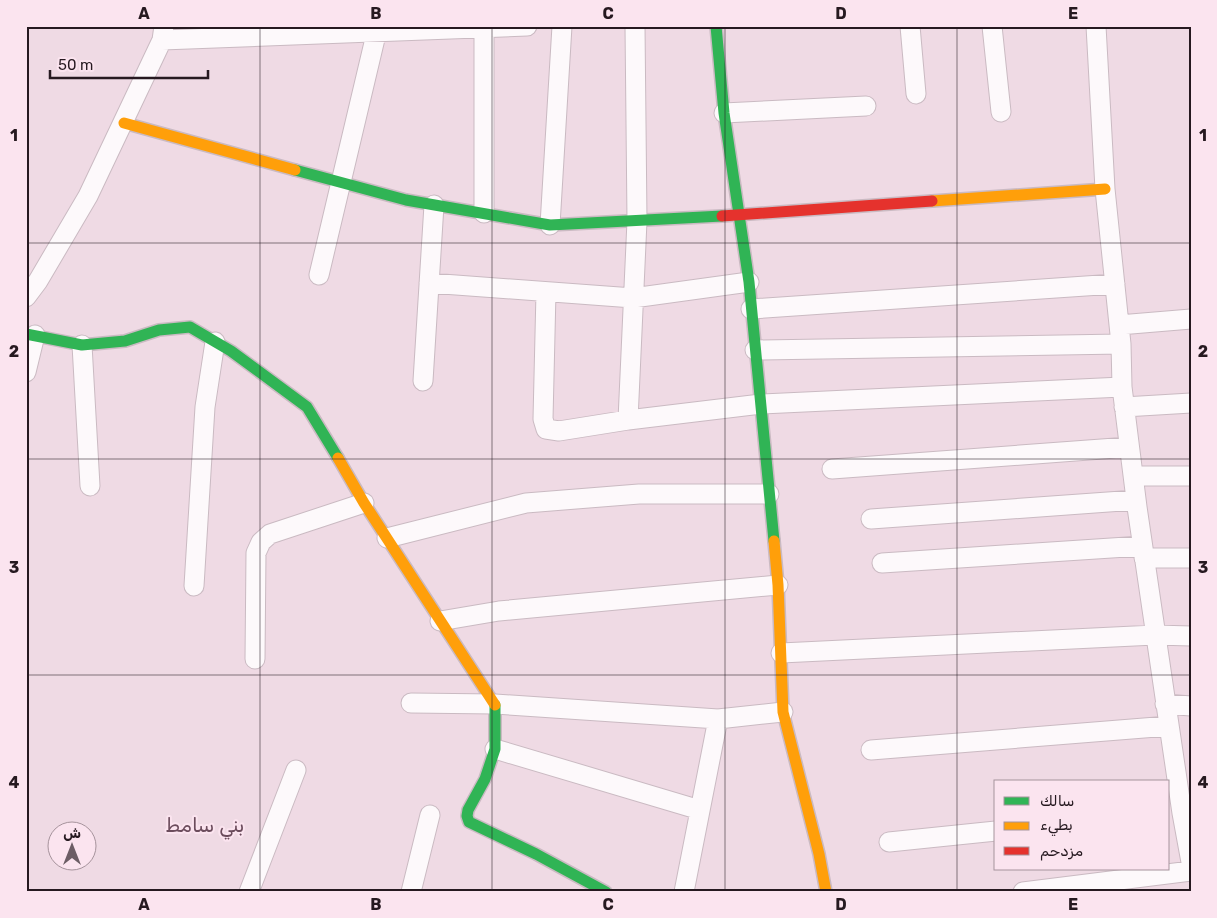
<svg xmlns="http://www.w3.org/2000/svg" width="1217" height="918" viewBox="0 0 1217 918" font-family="Rubik,'Noto Naskh Arabic',sans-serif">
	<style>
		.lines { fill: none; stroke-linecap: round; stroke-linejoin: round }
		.street-casing { stroke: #cabac2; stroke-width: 21 }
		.fast-casing { stroke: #cabac2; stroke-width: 14 }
		.slow-casing { stroke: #cabac2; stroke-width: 14 }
		.jam-casing { stroke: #cabac2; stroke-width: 14 }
		.street { stroke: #fdf9fb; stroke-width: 19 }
		.fast { stroke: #30b455; stroke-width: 11 }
		.slow { stroke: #ff9f0a; stroke-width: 11 }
		.jam { stroke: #e5322d; stroke-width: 11 }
		.grid { fill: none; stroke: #261920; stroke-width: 1; stroke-opacity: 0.55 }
		.labels { text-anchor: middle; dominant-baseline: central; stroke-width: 4; stroke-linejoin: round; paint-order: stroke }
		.quarter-label { font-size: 20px; fill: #6b4c5c; stroke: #fbe4ef }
		.neatline { fill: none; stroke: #261920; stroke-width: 2 }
		.grid-label { font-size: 16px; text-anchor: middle; font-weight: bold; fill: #261920 }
	</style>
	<rect width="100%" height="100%" fill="#efdae4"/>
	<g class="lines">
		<!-- street casing -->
		<g class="street-casing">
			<path id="street" d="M 910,26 L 916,94
				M 992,26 L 1001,112
				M 1096,26 L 1105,189 L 1121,344 L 1122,387 L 1137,507 L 1182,813 L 1191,862
				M 484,28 L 484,213
				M 162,40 L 527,26
				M 724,113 L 866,106
				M 550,225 L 562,26
				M 319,275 L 378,26
				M 429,283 L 633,298 L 749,282
				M 546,292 L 543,419 L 546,429 L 559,431 L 628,420 L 761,404 L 1122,387
				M 26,297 L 38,281 L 88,196 L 162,40 L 164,26
				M 751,309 L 1115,284
				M 1119,325 L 1191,319
				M 82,345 L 90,486
				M 755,350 L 1121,344
				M 26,372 L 35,335
				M 423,381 L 434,205
				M 1124,407 L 1191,403
				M 628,420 L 637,221 L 635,26
				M 832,469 L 1129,447
				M 1133,476 L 1191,476
				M 871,519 L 1136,500
				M 387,538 L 526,503 L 639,494 L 769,494
				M 1144,558 L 1191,558
				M 882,563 L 1142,546
				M 194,586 L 205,407 L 215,342
				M 440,621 L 499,611 L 778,585
				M 781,653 L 1155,635 L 1191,636
				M 255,659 L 256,553 L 261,542 L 270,534 L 364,503
				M 411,703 L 495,704 L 718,719 L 783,712
				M 1165,704 L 1191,706
				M 495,749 L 700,810
				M 871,750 L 1169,726
				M 889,842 L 996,831
				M 249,892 L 296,770
				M 411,892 L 430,815
				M 684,892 L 718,719
				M 1023,892 L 1191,871"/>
		</g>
		<!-- fast casing -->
		<g class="fast-casing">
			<path id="fast" d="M 716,26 L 724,113 L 749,282 L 774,541
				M 295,170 L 406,200 L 550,225 L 722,216
				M 26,334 L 82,345 L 125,341 L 159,330 L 190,327 L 231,351 L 307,407 L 338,458
				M 495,705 L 495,749 L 485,779 L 468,810 L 467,816 L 469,822 L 536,854 L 606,892"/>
		</g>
		<!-- slow casing -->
		<g class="slow-casing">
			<path id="slow" d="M 124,123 L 295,170
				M 932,201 L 1105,189
				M 338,458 L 364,503 L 495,705
				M 774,541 L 778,585 L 783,712 L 819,854 L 826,892"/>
		</g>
		<!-- jam casing -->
		<g class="jam-casing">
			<path id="jam" d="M 722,216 L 932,201"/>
		</g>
		<!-- street -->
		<use href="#street" class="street"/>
		<!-- fast -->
		<use href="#fast" class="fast"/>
		<!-- slow -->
		<use href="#slow" class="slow"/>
		<!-- jam -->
		<use href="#jam" class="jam"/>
	</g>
	<!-- grid -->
	<path class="grid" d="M 260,26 L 260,892M 492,26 L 492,892M 725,26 L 725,892M 957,26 L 957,892M 26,243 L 1191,243M 26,459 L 1191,459M 26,675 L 1191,675"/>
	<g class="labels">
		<!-- quarter labels -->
		<g class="quarter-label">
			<text x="205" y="825">بني سامط</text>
		</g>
	</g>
	<!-- border -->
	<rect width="1217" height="918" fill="none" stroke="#fbe4ef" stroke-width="55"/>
	<!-- legend -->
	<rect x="994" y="780" width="175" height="90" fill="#fbe4ef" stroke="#a6939c"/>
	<rect x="1004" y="797" width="25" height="8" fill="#30b455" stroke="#a6939c"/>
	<text x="1040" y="806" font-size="15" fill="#261920">سالك</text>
	<rect x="1004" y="822" width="25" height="8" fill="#ff9f0a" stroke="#a6939c"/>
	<text x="1040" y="830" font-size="15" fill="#261920">بطيء</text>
	<rect x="1004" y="847" width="25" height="8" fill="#e5322d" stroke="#a6939c"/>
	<text x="1040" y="856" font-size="15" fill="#261920">مزدحم</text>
	<!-- north arrow -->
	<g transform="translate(72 846)"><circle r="24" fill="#fbe4ef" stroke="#a6939c"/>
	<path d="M0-4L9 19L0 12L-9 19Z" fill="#6c5d65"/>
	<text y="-8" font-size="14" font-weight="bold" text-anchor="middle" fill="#261920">ش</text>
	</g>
	<!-- scale -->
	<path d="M50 70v8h158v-8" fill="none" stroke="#261920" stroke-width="2.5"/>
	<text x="58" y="70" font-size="15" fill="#261920" stroke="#fbe4ef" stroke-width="4" paint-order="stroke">50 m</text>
	<rect x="28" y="28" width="1162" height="862" class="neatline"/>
	<g class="grid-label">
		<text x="144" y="19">A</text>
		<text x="376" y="19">B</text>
		<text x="608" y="19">C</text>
		<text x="841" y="19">D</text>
		<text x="1073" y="19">E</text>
		<text x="14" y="141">1</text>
		<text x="1203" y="141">1</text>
		<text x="14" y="357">2</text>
		<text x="1203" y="357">2</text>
		<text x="14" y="573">3</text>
		<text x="1203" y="573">3</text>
		<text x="14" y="788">4</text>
		<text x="1203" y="788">4</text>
		<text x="144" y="910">A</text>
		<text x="376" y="910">B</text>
		<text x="608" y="910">C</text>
		<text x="841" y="910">D</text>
		<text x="1073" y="910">E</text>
	</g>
</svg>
